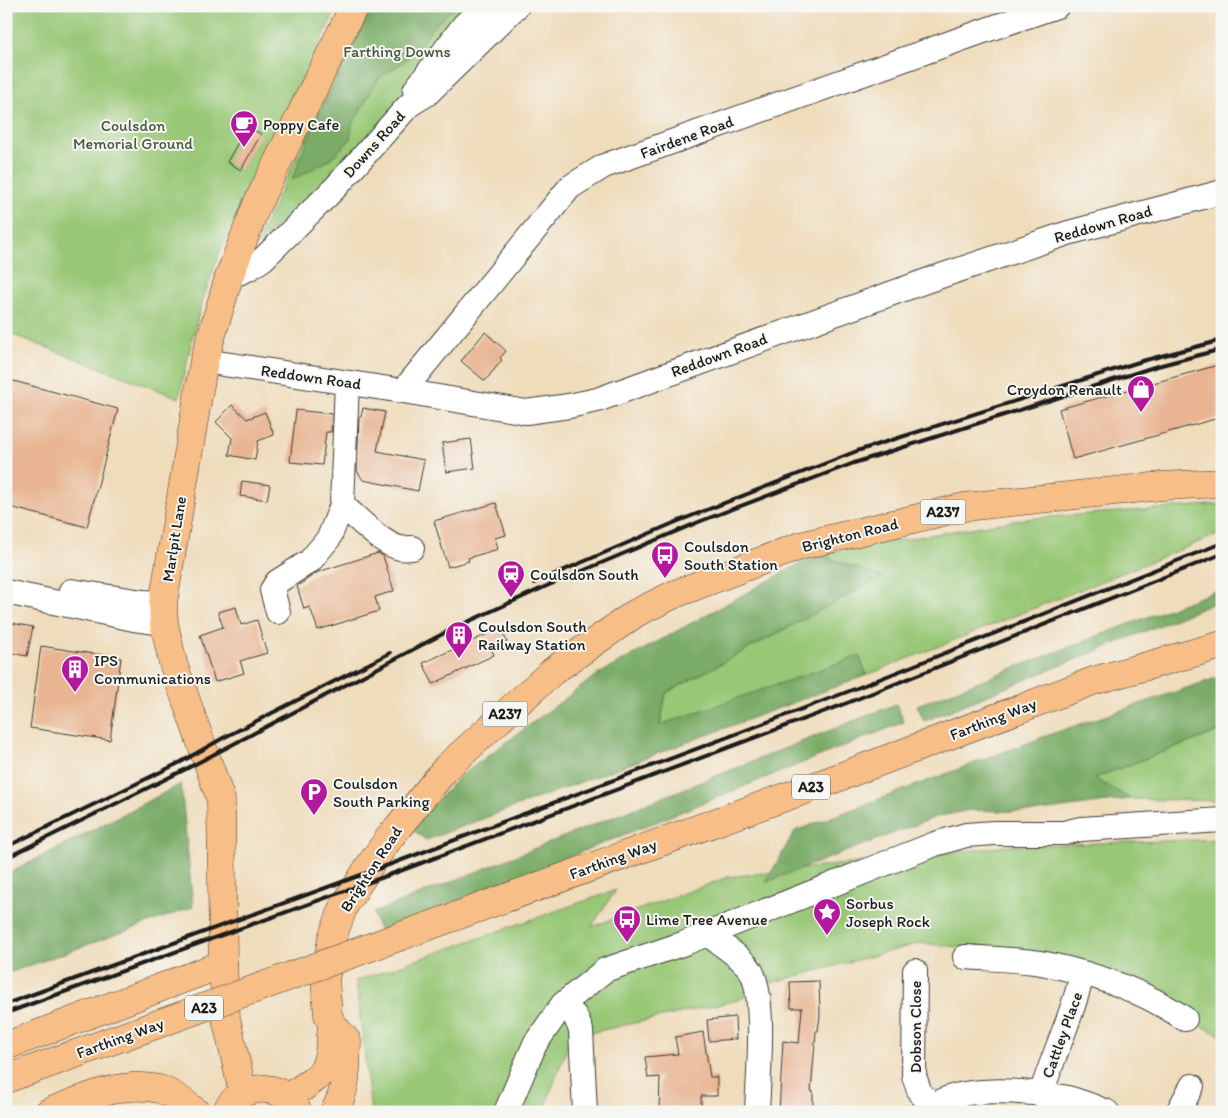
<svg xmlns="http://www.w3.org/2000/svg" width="1228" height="1118" viewBox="0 0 1228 1118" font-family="Itim,sans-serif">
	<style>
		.green { fill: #98c776; stroke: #5a7249 }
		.forest { fill: #7aac67; stroke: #4b6442 }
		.building { fill: #e8b491 }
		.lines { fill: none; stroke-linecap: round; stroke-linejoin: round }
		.minor-casing { stroke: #3c3934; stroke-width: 26 }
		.major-casing { stroke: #3c3934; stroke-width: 29 }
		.highway-casing { stroke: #3c3934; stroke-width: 29 }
		.minor { stroke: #fff; stroke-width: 24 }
		.major { stroke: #f7be87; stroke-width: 28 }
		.highway { stroke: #f7be87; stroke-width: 28 }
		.rail { stroke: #1c1c1c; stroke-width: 4 }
		.highway-bridge-casing { stroke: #3c3934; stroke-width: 29; stroke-linecap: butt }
		.highway-bridge { stroke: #f7be87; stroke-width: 28 }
		.labels { text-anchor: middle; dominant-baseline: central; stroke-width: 4; stroke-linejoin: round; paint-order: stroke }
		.shield { fill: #f6f6f2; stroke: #5d5d5c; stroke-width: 1 }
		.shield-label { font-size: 15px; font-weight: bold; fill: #1c1c1c }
		.park-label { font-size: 16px; fill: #47583c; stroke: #f6f6f2 }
		.poi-label { font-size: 16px; fill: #1c1c1c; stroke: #f6f6f2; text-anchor: start }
		.street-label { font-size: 16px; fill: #1c1c1c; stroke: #f6f6f2 }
	</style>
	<rect width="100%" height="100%" fill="#f6f6f2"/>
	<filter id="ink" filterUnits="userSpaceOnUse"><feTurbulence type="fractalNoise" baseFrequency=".02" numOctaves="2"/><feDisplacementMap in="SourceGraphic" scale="10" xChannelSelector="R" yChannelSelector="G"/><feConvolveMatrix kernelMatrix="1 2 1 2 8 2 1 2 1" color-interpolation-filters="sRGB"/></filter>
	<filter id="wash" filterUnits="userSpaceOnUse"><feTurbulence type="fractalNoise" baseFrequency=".0096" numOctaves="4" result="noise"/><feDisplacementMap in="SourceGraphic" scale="20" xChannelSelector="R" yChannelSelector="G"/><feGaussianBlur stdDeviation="1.12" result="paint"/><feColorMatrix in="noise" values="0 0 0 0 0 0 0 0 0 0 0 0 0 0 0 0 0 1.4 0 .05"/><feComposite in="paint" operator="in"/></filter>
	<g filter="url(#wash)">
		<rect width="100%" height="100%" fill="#efdcbb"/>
		<!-- green -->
		<path class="green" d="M 6,6 L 338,6 L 261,163 L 221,250 L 204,296 L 192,339 L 179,398 L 6,332 Z
			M 368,6 L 507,6 L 253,249 Z
			M 1222,504 L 1222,533 L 867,675 L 859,657 L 660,726 L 666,693 L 881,577 L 817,554 L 1024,519 Z
			M 1222,730 L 1222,801 L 1130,799 L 1094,778 Z
			M 1222,839 L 1222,1036 L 1064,958 L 921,943 L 756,987 L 739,1000 L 571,1037 L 543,1112 L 371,1112 L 356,981 L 616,890 L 591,927 L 728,877 L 1010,846 Z"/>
		<!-- forest -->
		<path class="forest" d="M 373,6 L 455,6 L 430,30 L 422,44 L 403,62 L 379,78 L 352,125 L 350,140 L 329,160 L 292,180 L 312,129 Z
			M 817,554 L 882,577 L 666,693 L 660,725 L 859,656 L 867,675 L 426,840 L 413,830 L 434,804 L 458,778 L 597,675 Z
			M 1221,589 L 1222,600 L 924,721 L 917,705 Z
			M 1222,676 L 1222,730 L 1094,778 L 1130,799 L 1032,812 L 970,810 L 936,817 L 766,882 L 795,831 L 1054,733 Z
			M 896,704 L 904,722 L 380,933 L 373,913 Z
			M 181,784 L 193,907 L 6,974 L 6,875 Z"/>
		<g id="blocks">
			<!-- building -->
			<path class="building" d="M 247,126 L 261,134 L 241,170 L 227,162 Z
				M 485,332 L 506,351 L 500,358 L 502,360 L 485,381 L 461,361 Z
				M 1222,364 L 1222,417 L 1073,459 L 1059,409 Z
				M 6,379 L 118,409 L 87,527 L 6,506 Z
				M 232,405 L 247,419 L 265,412 L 274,435 L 258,441 L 255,460 L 229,455 L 232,438 L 216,422 Z
				M 363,408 L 385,412 L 377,451 L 424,460 L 418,491 L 363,480 L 357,471 L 359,417 L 361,417 Z
				M 296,410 L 332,414 L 331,432 L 326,432 L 322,465 L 290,462 Z
				M 471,439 L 475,468 L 446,472 L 442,443 Z
				M 242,481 L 270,485 L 267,500 L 240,496 Z
				M 496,503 L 506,535 L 495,538 L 498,549 L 468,558 L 469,561 L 448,567 L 434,521 Z
				M 378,553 L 383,556 L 394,591 L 375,597 L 379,611 L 318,630 L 310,607 L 304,609 L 297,586 L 318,572 Z
				M 236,607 L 241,625 L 257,620 L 267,653 L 240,661 L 244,673 L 215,682 L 200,635 L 223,627 L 218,612 Z
				M 6,622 L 33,627 L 27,656 L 6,652 Z
				M 501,628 L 507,642 L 491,649 L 494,655 L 433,684 L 423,663 Z
				M 41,646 L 121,658 L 110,740 L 30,728 Z
				M 819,981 L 820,1016 L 818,1031 L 816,1031 L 811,1091 L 813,1091 L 813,1112 L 779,1112 L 783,1041 L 799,1043 L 802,1008 L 791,1008 L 790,982 Z
				M 735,1017 L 736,1039 L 709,1041 L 707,1020 Z
				M 703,1032 L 710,1077 L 717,1077 L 717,1096 L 701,1096 L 701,1112 L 659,1112 L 660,1077 L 648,1078 L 645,1057 L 678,1054 L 675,1037 Z"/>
		</g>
	</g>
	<g filter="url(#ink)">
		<use href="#blocks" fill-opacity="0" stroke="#3c3934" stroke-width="1"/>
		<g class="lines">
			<!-- minor casing -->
			<g class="minor-casing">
				<path id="minor" d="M 415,90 L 464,25 L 484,6
					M 229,277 L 248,269 L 263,259 L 336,187 L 409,105 L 427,94 L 517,6
					M 204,361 L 403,391 L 526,412 L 569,406 L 597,400 L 926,281 L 1068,233 L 1222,192
					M 403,391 L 570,187 L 604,166 L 992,28 L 1057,6
					M 342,505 C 357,517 381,544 400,548 C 403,549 408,548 412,548
					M 71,591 L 143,602 L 163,603
					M 6,592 L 134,619 L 164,623
					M 278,612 L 272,590 L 277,582 L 310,561 L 329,538 L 342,505 L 347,383
					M 708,934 C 721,945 739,955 749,968 C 767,991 758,1081 757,1112
					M 965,957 C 992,959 1020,959 1046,964 C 1095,974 1144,991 1185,1019
					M 915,971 L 914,1076 L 920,1093 L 934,1106
					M 563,1004 L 575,1016 L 581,1030 L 585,1112
					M 1041,1095 C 1053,1054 1073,1016 1082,974
					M 506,1112 L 535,1044 L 563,1004 L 605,970 L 685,943 L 879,866 L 935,844 L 966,835 L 994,833 L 1064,833 L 1081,829 L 1222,820
					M 930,1112 C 946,1082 1034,1092 1063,1097 C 1078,1100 1092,1106 1107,1112
					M 1178,1112 L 1192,1086"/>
			</g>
			<!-- major casing -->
			<g class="major-casing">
				<path id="major" d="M 243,1093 L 226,1018 L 223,964 L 221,800 L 173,663 L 164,623 L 163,603 L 204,361 L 229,277 L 257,204 L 354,6
					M 287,1097 C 297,1091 311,1084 320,1074 C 331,1061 330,1040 332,1024
					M 226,1112 C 240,1082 282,1081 297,1110
					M 334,1112 C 348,1089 346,1066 347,1041 L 332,1024 L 328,1015 L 325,980 L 332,938 L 344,906 L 370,865 L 390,837 L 447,767 L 553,671 L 636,613 L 675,594 L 800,546 L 964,507 L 1162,486 L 1222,483"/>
			</g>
			<!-- highway casing -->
			<g class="highway-casing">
				<path id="highway" d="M 401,936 L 813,787 L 1093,681 L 1222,645
					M 6,1046 L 223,964
					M 49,1112 C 83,1099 121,1080 159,1089 C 172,1093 185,1103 196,1112"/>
			</g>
			<!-- minor -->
			<use href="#minor" class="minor"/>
			<!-- major -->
			<use href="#major" class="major"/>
			<!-- highway -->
			<use href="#highway" class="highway"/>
			<!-- rail -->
			<path class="rail" d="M 534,583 L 676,522 L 857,451 L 1142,361 L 1222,340
				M 6,847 L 181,762 L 223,738 L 390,653
				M 6,858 L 184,770 L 454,628 L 549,585 L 701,521 L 854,463 L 1154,367 L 1222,349
				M 6,1004 L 394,863 L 847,692 L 1222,543
				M 6,1013 L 400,871 L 847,703 L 1222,554"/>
			<!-- highway-bridge casing -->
			<g class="highway-bridge-casing">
				<path id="highway-bridge" d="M 6,1079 L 401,936"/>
			</g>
			<!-- highway-bridge -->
			<use href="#highway-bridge" class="highway-bridge"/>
		</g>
	</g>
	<!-- icons -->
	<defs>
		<g id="cafe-pin" transform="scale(1.4375)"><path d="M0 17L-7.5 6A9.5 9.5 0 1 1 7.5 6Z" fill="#b5179e" stroke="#f6f6f2"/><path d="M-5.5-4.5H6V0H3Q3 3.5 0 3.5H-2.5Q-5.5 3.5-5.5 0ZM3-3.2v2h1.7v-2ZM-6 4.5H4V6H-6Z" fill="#fff"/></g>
		<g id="shop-pin" transform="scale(1.4375)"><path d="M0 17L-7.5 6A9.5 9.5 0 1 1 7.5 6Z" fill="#b5179e" stroke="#f6f6f2"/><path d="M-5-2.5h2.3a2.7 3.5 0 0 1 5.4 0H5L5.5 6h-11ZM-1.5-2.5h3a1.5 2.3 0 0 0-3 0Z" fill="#fff"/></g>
		<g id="bus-pin" transform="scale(1.4375)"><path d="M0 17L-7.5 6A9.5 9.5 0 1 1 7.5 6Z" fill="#b5179e" stroke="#f6f6f2"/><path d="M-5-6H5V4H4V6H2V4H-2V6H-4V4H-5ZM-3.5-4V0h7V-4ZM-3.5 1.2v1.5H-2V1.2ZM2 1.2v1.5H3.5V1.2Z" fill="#fff"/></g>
		<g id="station-pin" transform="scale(1.4375)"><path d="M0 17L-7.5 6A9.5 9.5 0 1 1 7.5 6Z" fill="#b5179e" stroke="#f6f6f2"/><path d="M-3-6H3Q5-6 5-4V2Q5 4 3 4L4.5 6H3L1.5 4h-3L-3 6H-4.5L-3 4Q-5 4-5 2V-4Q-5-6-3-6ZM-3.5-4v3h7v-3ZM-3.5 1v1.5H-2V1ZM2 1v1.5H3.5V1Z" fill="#fff"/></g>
		<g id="building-pin" transform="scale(1.4375)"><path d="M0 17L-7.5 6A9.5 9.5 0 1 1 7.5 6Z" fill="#b5179e" stroke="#f6f6f2"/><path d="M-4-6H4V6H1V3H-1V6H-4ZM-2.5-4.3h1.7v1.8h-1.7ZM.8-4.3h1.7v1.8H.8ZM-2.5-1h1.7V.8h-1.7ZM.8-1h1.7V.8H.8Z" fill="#fff"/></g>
		<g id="parking-pin" transform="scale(1.4375)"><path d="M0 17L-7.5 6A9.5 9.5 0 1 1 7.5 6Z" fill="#b5179e" stroke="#f6f6f2"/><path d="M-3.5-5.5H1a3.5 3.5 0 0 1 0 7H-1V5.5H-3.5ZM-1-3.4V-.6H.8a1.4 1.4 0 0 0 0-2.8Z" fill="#fff"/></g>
		<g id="sight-pin" transform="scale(1.4375)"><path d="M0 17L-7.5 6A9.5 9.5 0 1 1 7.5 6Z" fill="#b5179e" stroke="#f6f6f2"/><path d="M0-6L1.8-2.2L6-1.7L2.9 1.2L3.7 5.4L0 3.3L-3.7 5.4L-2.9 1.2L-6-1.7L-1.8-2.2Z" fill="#fff"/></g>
	</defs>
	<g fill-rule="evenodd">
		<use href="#cafe-pin" x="244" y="124"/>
		<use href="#shop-pin" x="1141" y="389"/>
		<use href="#bus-pin" x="665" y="555"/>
		<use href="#station-pin" x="511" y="574"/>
		<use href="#building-pin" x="459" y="635"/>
		<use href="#building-pin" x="75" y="669"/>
		<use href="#parking-pin" x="314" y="792"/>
		<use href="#sight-pin" x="827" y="912"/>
		<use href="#bus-pin" x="627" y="919"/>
	</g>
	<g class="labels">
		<!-- shield labels -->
		<g class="shield">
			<rect x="920.5" y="499.5" width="45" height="25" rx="4"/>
			<rect x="482.5" y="701.5" width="45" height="25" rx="4"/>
			<rect x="792" y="774.5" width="38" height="25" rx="4"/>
			<rect x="185" y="995.5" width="38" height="25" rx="4"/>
		</g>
		<g class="shield-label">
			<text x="943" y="512">A237</text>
			<text x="505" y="714">A237</text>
			<text x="811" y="787">A23</text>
			<text x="204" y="1008">A23</text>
		</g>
		<!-- park labels -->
		<g class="park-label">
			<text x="397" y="51">Farthing Downs</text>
			<text x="133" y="125">Coulsdon<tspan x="133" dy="18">Memorial Ground</tspan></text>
		</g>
		<!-- poi labels -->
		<g class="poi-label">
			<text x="263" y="124">Poppy Cafe</text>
			<text x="1122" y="389" text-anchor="end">Croydon Renault</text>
			<text x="684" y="546">Coulsdon<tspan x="684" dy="18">South Station</tspan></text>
			<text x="530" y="574">Coulsdon South</text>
			<text x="478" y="626">Coulsdon South<tspan x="478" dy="18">Railway Station</tspan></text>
			<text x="94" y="660">IPS<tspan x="94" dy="18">Communications</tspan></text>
			<text x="333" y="783">Coulsdon<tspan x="333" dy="18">South Parking</tspan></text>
			<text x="846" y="903">Sorbus<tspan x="846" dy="18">Joseph Rock</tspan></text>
			<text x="646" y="919">Lime Tree Avenue</text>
		</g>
		<!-- street labels -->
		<g class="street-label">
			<text transform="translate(687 137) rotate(-20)">Fairdene Road</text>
			<text transform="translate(374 144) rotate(-48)">Downs Road</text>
			<text transform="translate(1103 224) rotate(-16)">Reddown Road</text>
			<text transform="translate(719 355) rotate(-20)">Reddown Road</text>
			<text transform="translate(311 377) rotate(8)">Reddown Road</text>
			<text transform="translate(850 535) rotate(-14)">Brighton Road</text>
			<text transform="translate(174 539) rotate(-81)">Marlpit Lane</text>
			<text transform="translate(993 719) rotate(-21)">Farthing Way</text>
			<text transform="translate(613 859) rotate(-20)">Farthing Way</text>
			<text transform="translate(371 869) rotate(-57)">Brighton Road</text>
			<text transform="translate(915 1027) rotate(-90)">Dobson Close</text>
			<text transform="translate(1062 1035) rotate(-70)">Cattley Place</text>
			<text transform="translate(120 1038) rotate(-20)">Farthing Way</text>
		</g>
	</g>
	<!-- margin -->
	<rect width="1228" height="1118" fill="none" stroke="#f6f6f2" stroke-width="25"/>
</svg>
